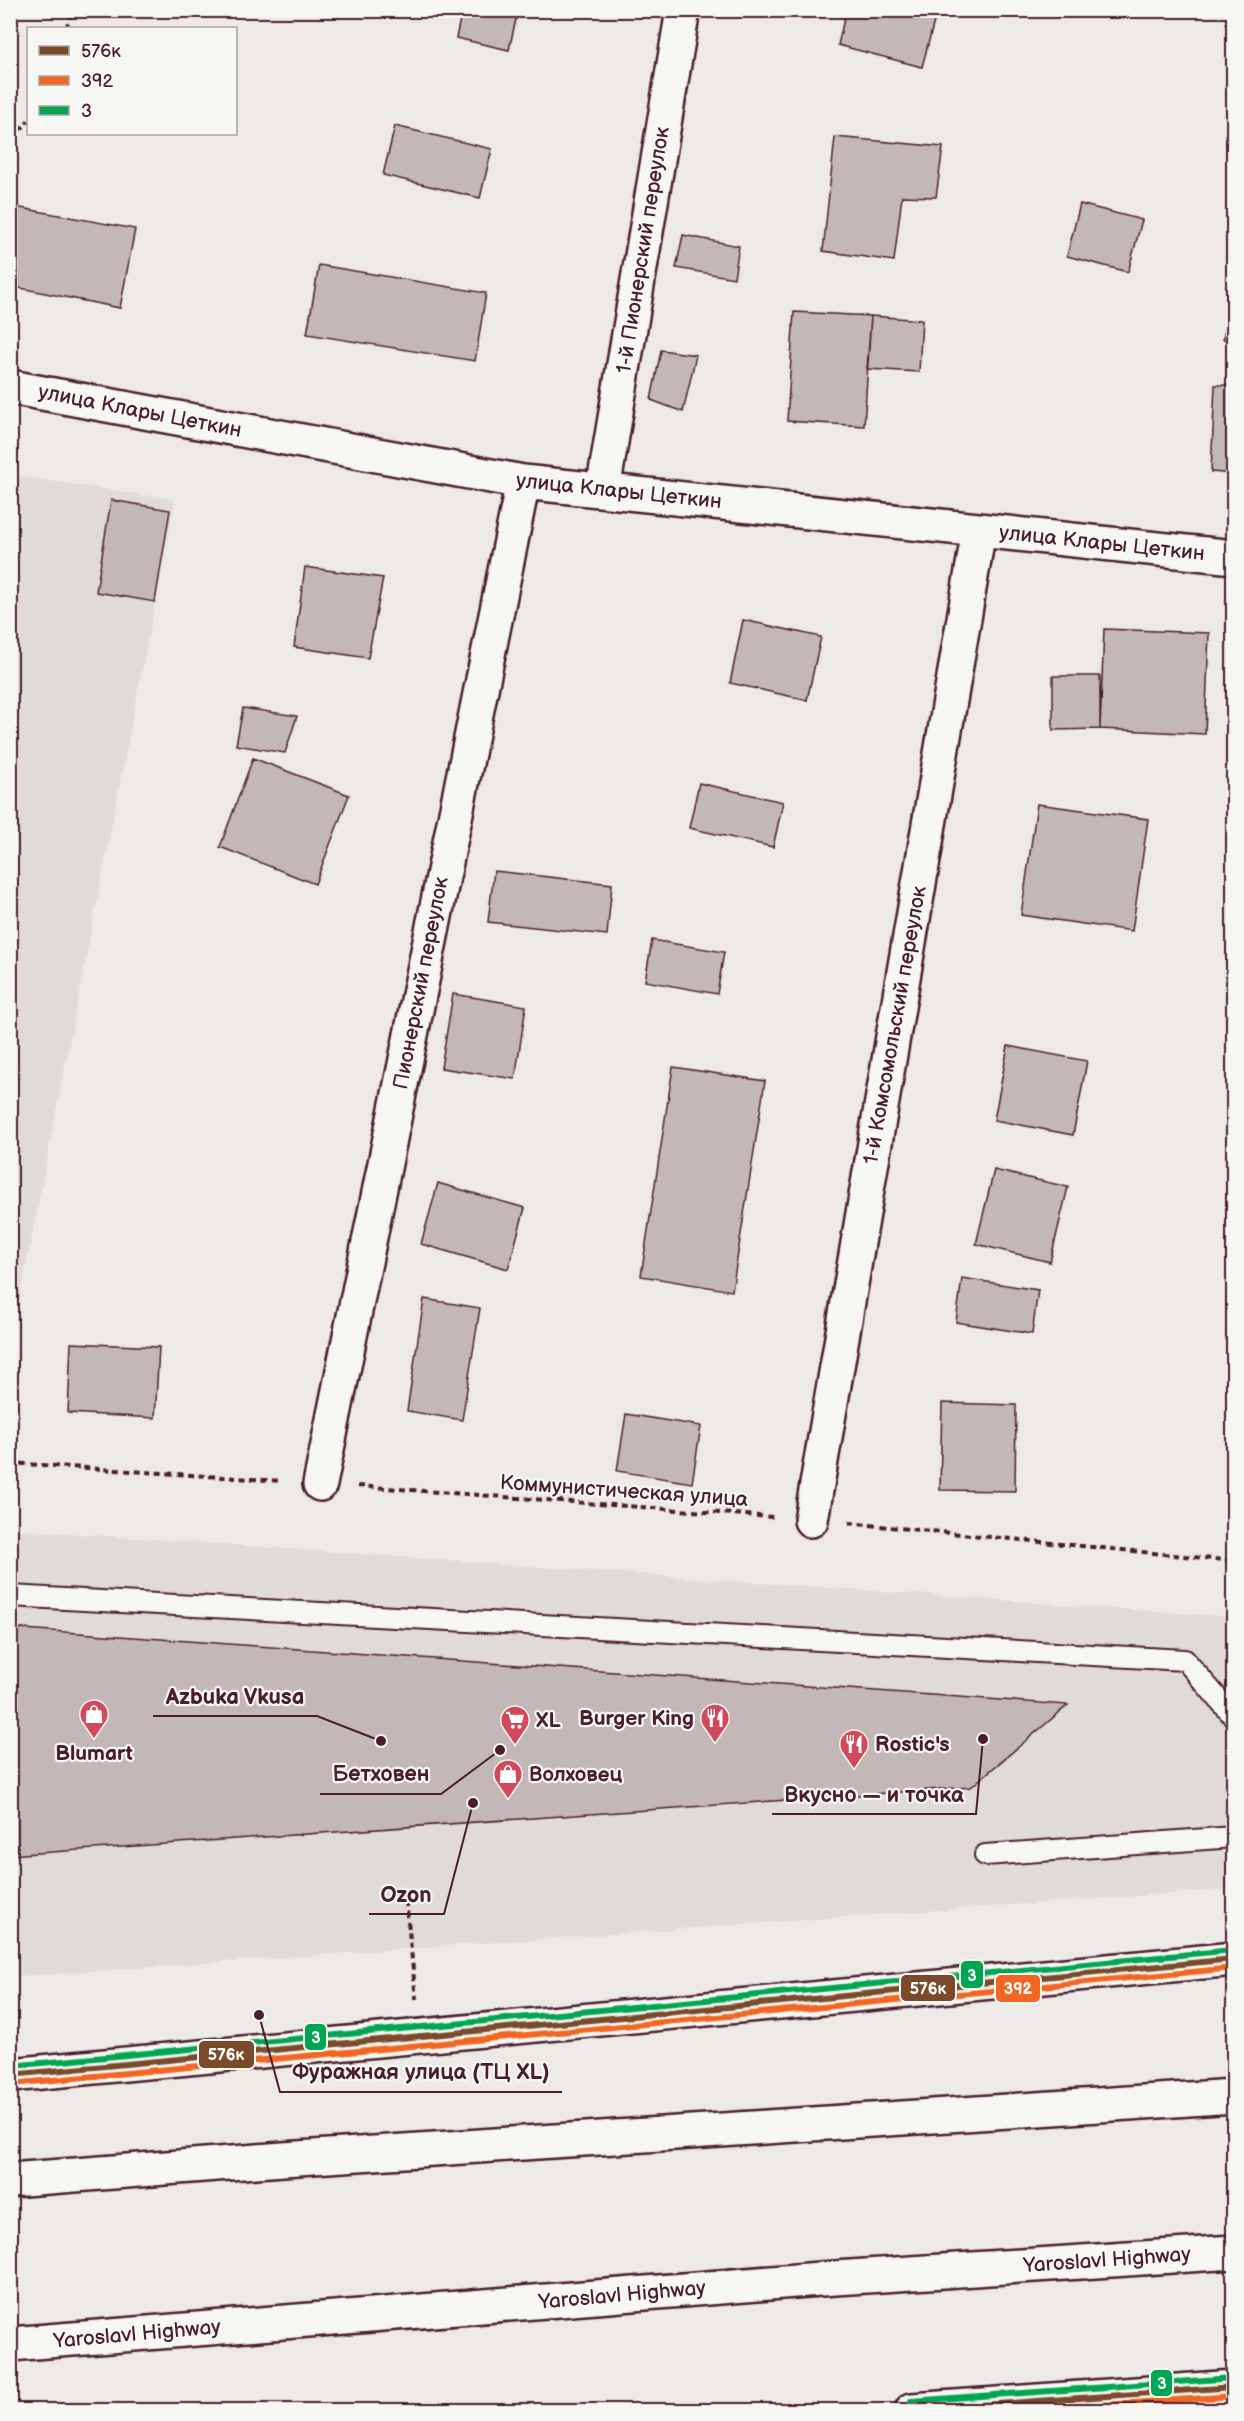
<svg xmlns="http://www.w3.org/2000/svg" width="1244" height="2421" viewBox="0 0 1244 2421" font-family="'Balsamiq Sans',sans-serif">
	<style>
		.built { fill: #e0dad8 }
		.building { fill: #c4b7b7; stroke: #4a1f2b; stroke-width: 1.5 }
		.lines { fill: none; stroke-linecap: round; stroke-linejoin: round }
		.service-casing { stroke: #4a1f2b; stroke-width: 24 }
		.minor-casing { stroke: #4a1f2b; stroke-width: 38 }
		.tertiary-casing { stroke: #4a1f2b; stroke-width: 38 }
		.trunk-casing { stroke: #4a1f2b; stroke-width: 38 }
		.path { stroke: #4a1f2b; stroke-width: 4; stroke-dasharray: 6 4.5; stroke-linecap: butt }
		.service { stroke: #f6f6f2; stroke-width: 20 }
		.minor { stroke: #f6f6f2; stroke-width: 33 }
		.tertiary { stroke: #f6f6f2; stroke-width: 33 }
		.trunk { stroke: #f6f6f2; stroke-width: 33 }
		.bus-1-casing { stroke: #f6f6f2; stroke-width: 10 }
		.bus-2-casing { stroke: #f6f6f2; stroke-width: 10 }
		.bus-3-casing { stroke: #f6f6f2; stroke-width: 10 }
		.bus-1 { stroke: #7a4b2a; stroke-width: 6 }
		.bus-2 { stroke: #f26522; stroke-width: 6 }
		.bus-3 { stroke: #00a651; stroke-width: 6 }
		.labels { text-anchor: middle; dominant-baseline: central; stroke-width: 4.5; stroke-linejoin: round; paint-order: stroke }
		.street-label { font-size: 21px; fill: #4a1f2b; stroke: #f6f6f2 }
		.poi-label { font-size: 21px; font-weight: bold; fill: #4a1f2b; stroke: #f6f6f2; text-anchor: start }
		.leader { fill: none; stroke: #4a1f2b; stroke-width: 2 }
		.callout-dot { fill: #4a1f2b; stroke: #f6f6f2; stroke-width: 2 }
		.callout-label { font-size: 22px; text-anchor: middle; font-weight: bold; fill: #4a1f2b; stroke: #f6f6f2; stroke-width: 4.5; stroke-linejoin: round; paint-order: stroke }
		.line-badge { stroke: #f6f6f2; stroke-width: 2 }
		.badge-label { font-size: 16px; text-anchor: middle; font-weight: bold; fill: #fff }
	</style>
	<rect width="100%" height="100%" fill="#ece9e6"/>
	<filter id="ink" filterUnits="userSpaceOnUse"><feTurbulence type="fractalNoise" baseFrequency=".0167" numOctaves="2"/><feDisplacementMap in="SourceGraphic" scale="12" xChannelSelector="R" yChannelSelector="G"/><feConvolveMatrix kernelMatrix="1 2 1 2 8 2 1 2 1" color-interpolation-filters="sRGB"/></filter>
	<g filter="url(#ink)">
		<!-- built -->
		<path class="built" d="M 11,475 L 175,500 L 11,1343 Z
			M 10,1529 L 1233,1617 L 1233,1889 L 11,1977 Z"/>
		<!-- building -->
		<path class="building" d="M 462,10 L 518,10 L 509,50 L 456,38 Z
			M 846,10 L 920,10 L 936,14 L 922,67 L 838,45 Z
			M 395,126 L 492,149 L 480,198 L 383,175 Z
			M 835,137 L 943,147 L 936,197 L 902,196 L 894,261 L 823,251 Z
			M 1080,204 L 1142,220 L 1128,272 L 1067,256 Z
			M 10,206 L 135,229 L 120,308 L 10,286 Z
			M 683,235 L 739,246 L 734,278 L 676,268 Z
			M 319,265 L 486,293 L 475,361 L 307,334 Z
			M 1232,302 L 1234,302 L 1234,341 L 1223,339 Z
			M 794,312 L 871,316 L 864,426 L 787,421 Z
			M 871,316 L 922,320 L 919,372 L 867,369 Z
			M 661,350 L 696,355 L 683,412 L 651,400 Z
			M 1215,385 L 1234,385 L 1234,474 L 1211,472 Z
			M 111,500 L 170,510 L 155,602 L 96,592 Z
			M 305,567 L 383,578 L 368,658 L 294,647 Z
			M 743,620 L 821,637 L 807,700 L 730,683 Z
			M 1104,629 L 1209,633 L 1205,734 L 1100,729 Z
			M 1053,676 L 1100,676 L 1100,729 L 1053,730 Z
			M 243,708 L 297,716 L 285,753 L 236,745 Z
			M 253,758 L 349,795 L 315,884 L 220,847 Z
			M 699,783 L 783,802 L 773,847 L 689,828 Z
			M 1037,804 L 1148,819 L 1132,931 L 1021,915 Z
			M 494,871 L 612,884 L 607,935 L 488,922 Z
			M 652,940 L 724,952 L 717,994 L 645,981 Z
			M 453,994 L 526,1006 L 515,1079 L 441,1068 Z
			M 1008,1046 L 1087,1061 L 1073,1135 L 994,1120 Z
			M 673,1067 L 765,1081 L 732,1291 L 641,1276 Z
			M 994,1170 L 1068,1187 L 1050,1262 L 976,1244 Z
			M 438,1183 L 525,1208 L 508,1269 L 421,1244 Z
			M 962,1278 L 1038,1290 L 1032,1334 L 956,1322 Z
			M 424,1299 L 480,1308 L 462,1420 L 407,1411 Z
			M 71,1343 L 159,1347 L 155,1418 L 68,1413 Z
			M 942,1403 L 1016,1405 L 1015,1491 L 940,1490 Z
			M 626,1414 L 701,1426 L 692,1483 L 617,1471 Z
			M 10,1628 L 1068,1705 L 971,1787 L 10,1855 Z"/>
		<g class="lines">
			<!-- service casing -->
			<g class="service-casing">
				<path id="service" d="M 10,1596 L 1185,1660 L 1234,1717
					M 985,1855 L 1234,1837"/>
			</g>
			<!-- minor casing -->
			<g class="minor-casing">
				<path id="minor" d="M 10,387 L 523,482 L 1234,557
					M 603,490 L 683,10
					M 320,1484 L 523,482
					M 811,1520 L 979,530"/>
			</g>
			<!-- tertiary casing -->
			<g class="tertiary-casing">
				<path id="tertiary" d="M 10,2075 L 1234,1959
					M 912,2410 L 1234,2387"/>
			</g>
			<!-- trunk casing -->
			<g class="trunk-casing">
				<path id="trunk" d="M 10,2180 L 283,2159 L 1234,2096
					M 10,2344 L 820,2279 L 1234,2252"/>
			</g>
			<!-- path -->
			<path class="path" d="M 66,28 L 73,10
				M 10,135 L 27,125 L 28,120
				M 10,1463 L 282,1481
				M 358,1486 L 773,1517
				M 849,1523 L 1234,1561
				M 406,1901 L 416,1999"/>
			<!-- service -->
			<use href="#service" class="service"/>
			<!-- minor -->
			<use href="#minor" class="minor"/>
			<!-- tertiary -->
			<use href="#tertiary" class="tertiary"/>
			<!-- trunk -->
			<use href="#trunk" class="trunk"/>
			<!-- bus-1 casing -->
			<g class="bus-1-casing">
				<path id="bus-1" d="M 10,2075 L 1234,1959
					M 912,2410 L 1234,2387"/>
			</g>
			<!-- bus-2 casing -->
			<g class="bus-2-casing">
				<path id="bus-2" d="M 11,2084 L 1234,1968
					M 1031,2410 L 1234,2396"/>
			</g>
			<!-- bus-3 casing -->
			<g class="bus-3-casing">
				<path id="bus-3" d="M 10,2066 L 1233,1950
					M 911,2401 L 1233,2378"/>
			</g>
			<!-- bus-1 -->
			<use href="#bus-1" class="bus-1"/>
			<!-- bus-2 -->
			<use href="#bus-2" class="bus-2"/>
			<!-- bus-3 -->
			<use href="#bus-3" class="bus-3"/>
		</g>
	</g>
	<!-- icons -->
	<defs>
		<g id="shop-pin" transform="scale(1.5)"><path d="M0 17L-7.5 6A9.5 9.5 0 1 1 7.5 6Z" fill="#d1495b" stroke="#f6f6f2"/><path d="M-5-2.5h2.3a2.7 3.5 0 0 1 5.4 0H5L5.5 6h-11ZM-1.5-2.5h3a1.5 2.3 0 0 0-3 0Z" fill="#fff"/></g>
		<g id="restaurant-pin" transform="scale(1.5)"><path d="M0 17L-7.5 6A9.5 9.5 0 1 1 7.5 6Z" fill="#d1495b" stroke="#f6f6f2"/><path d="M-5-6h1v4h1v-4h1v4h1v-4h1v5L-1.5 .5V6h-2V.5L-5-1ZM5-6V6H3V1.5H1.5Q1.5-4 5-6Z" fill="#fff"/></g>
		<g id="supermarket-pin" transform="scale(1.5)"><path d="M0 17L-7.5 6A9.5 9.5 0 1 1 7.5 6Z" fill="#d1495b" stroke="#f6f6f2"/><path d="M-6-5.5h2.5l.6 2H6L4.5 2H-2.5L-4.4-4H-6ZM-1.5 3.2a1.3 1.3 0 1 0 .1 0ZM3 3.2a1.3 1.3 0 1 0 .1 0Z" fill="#fff"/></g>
	</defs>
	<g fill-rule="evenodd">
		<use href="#shop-pin" x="94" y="1714"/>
		<use href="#restaurant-pin" x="715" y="1718"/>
		<use href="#supermarket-pin" x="515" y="1720"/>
		<use href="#restaurant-pin" x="854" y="1744"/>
		<use href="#shop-pin" x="508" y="1774"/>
	</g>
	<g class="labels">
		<!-- street labels -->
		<g class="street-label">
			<text transform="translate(643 250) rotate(-81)">1-й Пионерский переулок</text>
			<text transform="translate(140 411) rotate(11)">улица Клары Цеткин</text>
			<text transform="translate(619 491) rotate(6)">улица Клары Цеткин</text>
			<text transform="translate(1102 543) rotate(6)">улица Клары Цеткин</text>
			<text transform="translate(421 983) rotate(-79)">Пионерский переулок</text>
			<text transform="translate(895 1025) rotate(-80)">1-й Комсомольский переулок</text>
			<text transform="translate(624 1491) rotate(4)">Коммунистическая улица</text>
			<text transform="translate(1107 2260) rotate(-4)">Yaroslavl Highway</text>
			<text transform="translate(622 2295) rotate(-5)">Yaroslavl Highway</text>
			<text transform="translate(137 2334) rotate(-5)">Yaroslavl Highway</text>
		</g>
		<!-- poi labels -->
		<g class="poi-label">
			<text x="694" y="1718" text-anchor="end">Burger King</text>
			<text x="536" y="1720">XL</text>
			<text x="875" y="1744">Rostic's</text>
			<text x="94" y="1753" text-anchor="middle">Blumart</text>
			<text x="529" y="1774">Волховец</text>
		</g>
	</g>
	<!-- callouts -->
	<path class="leader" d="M381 1741L317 1716H153M500 1750L441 1794H320M983 1739L976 1814H772M473 1803L444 1914H369M259 2015L280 2092H562"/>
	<g class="callout-dot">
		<circle cx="381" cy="1741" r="6"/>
		<circle cx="500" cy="1750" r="6"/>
		<circle cx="983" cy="1739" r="6"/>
		<circle cx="473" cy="1803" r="6"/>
		<circle cx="259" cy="2015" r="6"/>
	</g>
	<g class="callout-label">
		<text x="235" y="1704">Azbuka Vkusa</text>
		<text x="381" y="1781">Бетховен</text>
		<text x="874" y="1802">Вкусно — и точка</text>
		<text x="406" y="1902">Ozon</text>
		<text x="421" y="2079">Фуражная улица (ТЦ XL)</text>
	</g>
	<g class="line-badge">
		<rect x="960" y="1960" width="24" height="29" rx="6" fill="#00a651"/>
		<rect x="900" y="1974" width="56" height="28" rx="6" fill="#7a4b2a"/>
		<rect x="995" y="1974" width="46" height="29" rx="6" fill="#f26522"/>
		<rect x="304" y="2023" width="23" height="28" rx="6" fill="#00a651"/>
		<rect x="198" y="2040" width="57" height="29" rx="6" fill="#7a4b2a"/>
		<rect x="1150" y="2369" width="23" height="28" rx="6" fill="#00a651"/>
	</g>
	<g class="badge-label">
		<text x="972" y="1981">3</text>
		<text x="928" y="1994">576к</text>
		<text x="1018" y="1994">392</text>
		<text x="316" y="2043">3</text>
		<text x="226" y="2060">576к</text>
		<text x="1162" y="2389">3</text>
	</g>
	<!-- margin -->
	<rect width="1244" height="2421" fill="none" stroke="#f6f6f2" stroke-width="36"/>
	<rect x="18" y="18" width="1208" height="2385" fill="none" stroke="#4a1f2b" stroke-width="2" filter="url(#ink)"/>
	<!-- legend -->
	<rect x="27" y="27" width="210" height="108" fill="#f6f6f2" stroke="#b1a0a2" stroke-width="1.5"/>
	<rect x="39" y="46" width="30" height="9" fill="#7a4b2a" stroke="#b1a0a2" stroke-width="1.5"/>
	<text x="81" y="57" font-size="18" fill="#4a1f2b">576к</text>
	<rect x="39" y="76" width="30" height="9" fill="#f26522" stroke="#b1a0a2" stroke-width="1.5"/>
	<text x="81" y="87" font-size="18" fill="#4a1f2b">392</text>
	<rect x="39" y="106" width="30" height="9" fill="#00a651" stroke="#b1a0a2" stroke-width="1.5"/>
	<text x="81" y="117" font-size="18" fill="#4a1f2b">3</text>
</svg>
